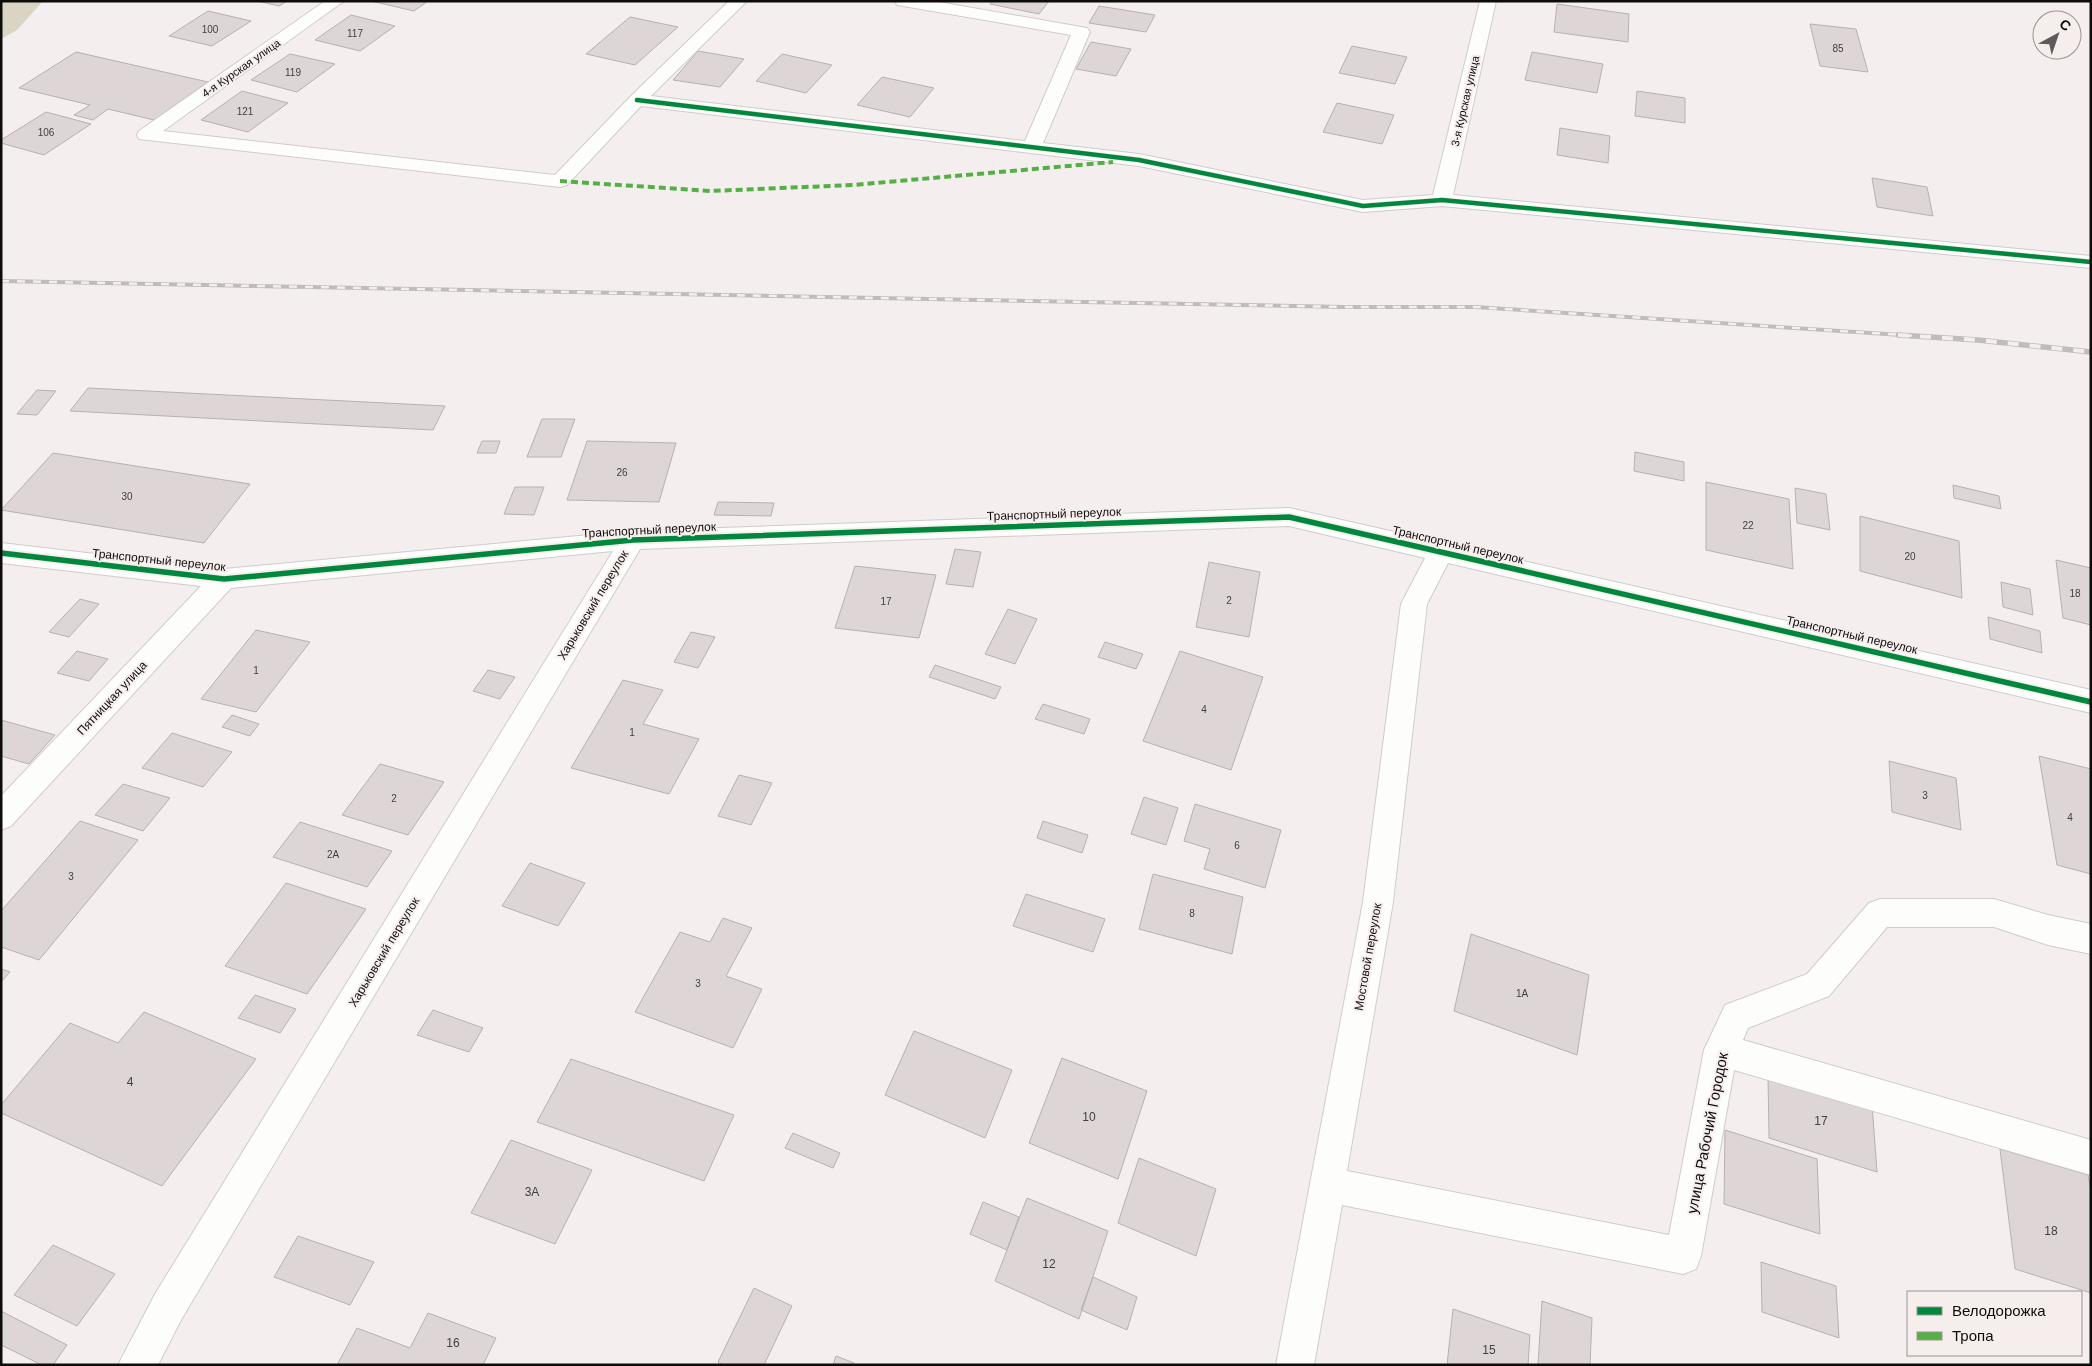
<svg xmlns="http://www.w3.org/2000/svg" width="2092" height="1366" viewBox="0 0 2092 1366" font-family="Arial,sans-serif">
	<style>
		.green { fill: #d9d4c4 }
		.building { fill: #ddd5d6; stroke: #b6b2b2 }
		.lines { fill: none; stroke-linecap: round; stroke-linejoin: round }
		.minor-casing { stroke: #d0cccb; stroke-width: 2 }
		.minor { fill: #fdfdfc; fill-rule: evenodd }
		.rail-far1-casing { stroke: #bebcbc; stroke-width: 4 }
		.rail-casing { stroke: #bebcbc; stroke-width: 5.5 }
		.rail-far1 { stroke: #f6eeec; stroke-width: 2.5; stroke-dasharray: 8; stroke-linecap: butt }
		.rail { stroke: #f6eeec; stroke-width: 4; stroke-dasharray: 11; stroke-linecap: butt }
		.quiet { stroke: #54b044; stroke-width: 4; stroke-dasharray: 7 4; stroke-linecap: butt }
		.cycleway-far1-casing { stroke: #f6eeec; stroke-width: 6 }
		.cycleway-casing { stroke: #f6eeec; stroke-width: 9 }
		.cycleway-far1 { stroke: #00873e; stroke-width: 4.5 }
		.cycleway { stroke: #00873e; stroke-width: 5.5 }
		.labels { text-anchor: middle; dominant-baseline: central; stroke-width: 4; stroke-linejoin: round; paint-order: stroke }
		.number-label { font-size: 10px; fill: #444040 }
		.far-street-label { font-size: 11px; fill: #0e0c0b; stroke: #f6eeec }
		.street-label { font-size: 12px; fill: #0e0c0b; stroke: #f6eeec }
		.near-number-label { font-size: 12px; fill: #444040 }
		.near-street-label { font-size: 15px; fill: #0e0c0b; stroke: #f6eeec }
	</style>
	<rect width="100%" height="100%" fill="#f4efee"/>
	<!-- green -->
	<path class="green" d="M 1,1 L 43,1 L 17,30 L 1,39 Z"/>
	<!-- building -->
	<path class="building" d="M 257,1 L 287,1 L 279,6 Z
		M 371,1 L 428,1 L 414,11 Z
		M 992,1 L 1049,1 L 1039,14 L 990,4 Z
		M 1557,4 L 1629,14 L 1628,42 L 1554,32 Z
		M 1099,6 L 1155,15 L 1146,32 L 1089,23 Z
		M 208,11 L 251,21 L 212,46 L 169,36 Z
		M 351,15 L 395,26 L 360,51 L 315,40 Z
		M 630,17 L 678,27 L 635,65 L 586,54 Z
		M 1810,24 L 1856,29 L 1868,72 L 1820,66 Z
		M 1091,42 L 1131,49 L 1116,76 L 1076,69 Z
		M 1352,46 L 1407,57 L 1395,84 L 1339,73 Z
		M 698,51 L 744,59 L 720,87 L 673,80 Z
		M 76,52 L 208,82 L 154,120 L 108,109 L 93,120 L 74,115 L 90,105 L 19,88 Z
		M 1532,52 L 1603,64 L 1597,93 L 1525,80 Z
		M 290,54 L 335,64 L 297,92 L 251,80 Z
		M 782,54 L 832,65 L 806,93 L 756,81 Z
		M 882,77 L 934,88 L 910,117 L 857,105 Z
		M 242,91 L 288,103 L 248,132 L 201,120 Z
		M 1637,91 L 1685,98 L 1685,123 L 1635,116 Z
		M 1337,103 L 1394,115 L 1382,144 L 1323,132 Z
		M 46,112 L 91,124 L 44,155 L 1,143 L 1,140 Z
		M 1560,128 L 1610,136 L 1608,163 L 1557,155 Z
		M 1872,178 L 1927,187 L 1933,216 L 1877,207 Z
		M 88,388 L 445,406 L 433,430 L 70,411 Z
		M 37,390 L 56,391 L 37,415 L 17,414 Z
		M 542,419 L 575,419 L 561,457 L 527,457 Z
		M 482,441 L 500,441 L 496,453 L 477,453 Z
		M 587,441 L 676,443 L 659,502 L 567,500 Z
		M 1635,452 L 1684,462 L 1684,481 L 1634,471 Z
		M 53,453 L 250,484 L 204,543 L 1,510 Z
		M 1706,482 L 1789,499 L 1793,569 L 1706,550 Z
		M 1953,485 L 1999,496 L 2001,509 L 1954,498 Z
		M 515,487 L 544,487 L 534,515 L 504,514 Z
		M 1795,488 L 1826,494 L 1830,530 L 1797,523 Z
		M 718,502 L 774,503 L 771,516 L 714,515 Z
		M 1860,516 L 1959,541 L 1962,598 L 1860,571 Z
		M 955,549 L 981,552 L 973,587 L 946,584 Z
		M 2056,560 L 2091,568 L 2091,625 L 2063,618 Z
		M 1209,562 L 1260,572 L 1249,637 L 1196,627 Z
		M 855,566 L 936,575 L 919,638 L 835,628 Z
		M 2001,582 L 2030,589 L 2033,615 L 2003,607 Z
		M 80,599 L 99,604 L 69,637 L 49,632 Z
		M 1008,609 L 1037,619 L 1015,664 L 985,654 Z
		M 1988,617 L 2040,631 L 2042,653 L 1990,639 Z
		M 256,630 L 310,642 L 256,712 L 201,699 Z
		M 691,632 L 715,637 L 698,668 L 674,662 Z
		M 1105,642 L 1143,654 L 1136,669 L 1098,657 Z
		M 77,651 L 108,659 L 89,681 L 57,673 Z
		M 1180,651 L 1263,677 L 1231,770 L 1143,741 Z
		M 935,665 L 1001,687 L 995,699 L 929,677 Z
		M 488,670 L 515,677 L 500,699 L 473,691 Z
		M 623,680 L 663,690 L 643,724 L 699,739 L 669,794 L 571,768 Z
		M 1043,704 L 1090,719 L 1084,734 L 1035,719 Z
		M 232,715 L 259,724 L 250,736 L 222,727 Z
		M 1,720 L 55,735 L 29,764 L 1,756 Z
		M 172,733 L 232,752 L 203,787 L 142,768 Z
		M 2039,756 L 2091,769 L 2091,874 L 2057,865 Z
		M 1889,761 L 1956,778 L 1961,830 L 1892,812 Z
		M 380,764 L 444,782 L 408,835 L 342,815 Z
		M 739,775 L 772,783 L 751,825 L 718,816 Z
		M 123,784 L 170,798 L 143,831 L 95,815 Z
		M 1144,797 L 1178,808 L 1166,845 L 1131,834 Z
		M 1195,804 L 1281,830 L 1265,888 L 1204,869 L 1210,849 L 1184,841 Z
		M 80,821 L 138,840 L 39,960 L 1,947 L 1,911 Z
		M 1043,821 L 1088,835 L 1082,853 L 1037,838 Z
		M 300,822 L 392,851 L 367,887 L 273,857 Z
		M 530,863 L 585,883 L 558,926 L 502,906 Z
		M 1153,874 L 1243,897 L 1232,954 L 1139,929 Z
		M 286,883 L 366,909 L 307,994 L 225,966 Z
		M 1026,894 L 1105,919 L 1093,952 L 1013,926 Z
		M 723,918 L 752,928 L 726,976 L 762,989 L 733,1048 L 635,1012 L 680,932 L 710,942 Z
		M 1471,934 L 1589,975 L 1577,1055 L 1454,1011 Z
		M 1,969 L 10,972 L 1,982 Z
		M 255,995 L 296,1009 L 280,1033 L 238,1018 Z
		M 433,1010 L 483,1028 L 469,1052 L 417,1035 Z
		M 144,1012 L 256,1059 L 162,1186 L 1,1113 L 1,1105 L 70,1023 L 118,1043 Z
		M 914,1031 L 1012,1070 L 985,1138 L 885,1095 Z
		M 1062,1058 L 1147,1091 L 1118,1179 L 1029,1143 Z
		M 571,1059 L 734,1115 L 704,1181 L 537,1122 Z
		M 1768,1073 L 1872,1104 L 1877,1172 L 1769,1138 Z
		M 1725,1130 L 1817,1159 L 1820,1234 L 1724,1204 Z
		M 793,1133 L 840,1153 L 833,1168 L 785,1148 Z
		M 511,1140 L 592,1170 L 555,1244 L 471,1213 Z
		M 2000,1149 L 2088,1175 L 2091,1192 L 2091,1293 L 2015,1269 Z
		M 1139,1158 L 1216,1189 L 1196,1256 L 1118,1223 Z
		M 1027,1198 L 1108,1231 L 1079,1319 L 995,1281 Z
		M 983,1202 L 1019,1217 L 1007,1250 L 970,1234 Z
		M 298,1236 L 374,1262 L 350,1305 L 274,1277 Z
		M 53,1245 L 115,1274 L 77,1326 L 14,1295 Z
		M 1761,1262 L 1836,1286 L 1839,1338 L 1762,1312 Z
		M 1093,1277 L 1137,1297 L 1127,1330 L 1081,1310 Z
		M 754,1288 L 792,1306 L 764,1365 L 724,1365 L 718,1362 Z
		M 1542,1301 L 1592,1318 L 1590,1365 L 1538,1365 Z
		M 1453,1309 L 1530,1335 L 1528,1365 L 1447,1365 Z
		M 1,1311 L 67,1345 L 53,1365 L 42,1365 L 1,1345 Z
		M 428,1313 L 496,1338 L 483,1365 L 337,1365 L 357,1328 L 410,1348 Z
		M 836,1356 L 854,1363 L 853,1365 L 833,1365 Z"/>
	<g class="lines">
		<!-- minor casing -->
		<g class="minor-casing">
			<path id="minor" d="M 325,1 L 344,1 L 163,131 L 555,175 L 631,96 L 729,1 L 747,1 L 651,96 L 1025,141 L 1071,35 L 903,6 L 897,5 L 895,1 L 933,1 L 1087,28 L 1090,32 L 1043,143 L 1139,154 L 1363,200 L 1433,195 L 1480,1 L 1496,1 L 1453,195 L 2091,256 L 2091,268 L 1442,206 L 1363,212 L 1139,166 L 641,106 L 567,185 L 560,187 L 139,139 L 137,135 L 139,131 Z
				M 1289,508 L 2091,690 L 2091,713 L 1448,563 L 1427,604 L 1393,902 L 1347,1171 L 1669,1235 L 1704,1050 L 1725,1005 L 1807,974 L 1869,903 L 1880,899 L 1994,899 L 2048,915 L 2091,924 L 2091,954 L 2048,945 L 1994,927 L 1887,927 L 1829,996 L 1748,1028 L 1743,1040 L 2091,1140 L 2091,1175 L 1734,1070 L 1701,1256 L 1696,1269 L 1683,1274 L 1342,1205 L 1314,1365 L 1276,1365 L 1363,902 L 1401,604 L 1425,558 L 1289,526 L 640,549 L 181,1320 L 158,1365 L 118,1365 L 155,1294 L 613,551 L 231,588 L 11,826 L 1,830 L 1,796 L 201,586 L 1,563 L 1,543 L 224,569 L 633,531 Z"/>
		</g>
		<!-- minor -->
		<use href="#minor" class="minor"/>
		<!-- rail-far1 casing -->
		<g class="rail-far1-casing">
			<path id="rail-far1" d="M 1,281 L 1344,307 L 1475,307 L 1917,336"/>
		</g>
		<!-- rail casing -->
		<g class="rail-casing">
			<path id="rail" d="M 1898,335 L 1978,340 L 2091,352"/>
		</g>
		<!-- rail-far1 -->
		<use href="#rail-far1" class="rail-far1"/>
		<!-- rail -->
		<use href="#rail" class="rail"/>
		<!-- quiet -->
		<path class="quiet" d="M 560,181 L 710,191 L 853,185 L 1113,162"/>
		<!-- cycleway-far1 casing -->
		<g class="cycleway-far1-casing">
			<path id="cycleway-far1" d="M 637,100 L 1139,160 L 1363,206 L 1442,200 L 2091,262"/>
		</g>
		<!-- cycleway casing -->
		<g class="cycleway-casing">
			<path id="cycleway" d="M 1,553 L 224,579 L 633,540 L 1289,517 L 2091,702"/>
		</g>
		<!-- cycleway-far1 -->
		<use href="#cycleway-far1" class="cycleway-far1"/>
		<!-- cycleway -->
		<use href="#cycleway" class="cycleway"/>
	</g>
	<g class="labels">
		<!-- number labels -->
		<g class="number-label">
			<text x="210" y="29">100</text>
			<text x="355" y="33">117</text>
			<text x="1838" y="48">85</text>
			<text x="293" y="72">119</text>
			<text x="245" y="111">121</text>
			<text x="46" y="132">106</text>
			<text x="622" y="472">26</text>
			<text x="127" y="496">30</text>
			<text x="1748" y="525">22</text>
			<text x="1910" y="556">20</text>
			<text x="2075" y="593">18</text>
			<text x="1229" y="600">2</text>
			<text x="886" y="601">17</text>
			<text x="256" y="670">1</text>
			<text x="1204" y="709">4</text>
			<text x="632" y="732">1</text>
			<text x="1925" y="795">3</text>
			<text x="394" y="798">2</text>
			<text x="2070" y="817">4</text>
			<text x="1237" y="845">6</text>
			<text x="333" y="854">2А</text>
			<text x="71" y="876">3</text>
			<text x="1192" y="913">8</text>
			<text x="698" y="983">3</text>
			<text x="1522" y="993">1А</text>
		</g>
		<!-- far-street labels -->
		<g class="far-street-label">
			<text transform="translate(241 68) rotate(-35)">4-я Курская улица</text>
			<text transform="translate(1465 101) rotate(-77)">3-я Курская улица</text>
		</g>
		<!-- street labels -->
		<g class="street-label">
			<text transform="translate(1054 514) rotate(-2)">Транспортный переулок</text>
			<text transform="translate(649 530) rotate(-3)">Транспортный переулок</text>
			<text transform="translate(1458 545) rotate(13)">Транспортный переулок</text>
			<text transform="translate(159 560) rotate(6)">Транспортный переулок</text>
			<text transform="translate(593 605) rotate(-59)">Харьковский переулок</text>
			<text transform="translate(1852 635) rotate(13)">Транспортный переулок</text>
			<text transform="translate(112 698) rotate(-47)">Пятницкая улица</text>
			<text transform="translate(384 952) rotate(-59)">Харьковский переулок</text>
			<text transform="translate(1368 957) rotate(-80)">Мостовой переулок</text>
		</g>
		<!-- near-number labels -->
		<g class="near-number-label">
			<text x="130" y="1082">4</text>
			<text x="1089" y="1117">10</text>
			<text x="1821" y="1121">17</text>
			<text x="532" y="1192">3А</text>
			<text x="2051" y="1231">18</text>
			<text x="1049" y="1264">12</text>
			<text x="453" y="1343">16</text>
			<text x="1489" y="1350">15</text>
		</g>
		<!-- near-street labels -->
		<g class="near-street-label">
			<text transform="translate(1707 1133) rotate(-79)">улица Рабочий Городок</text>
		</g>
	</g>
	<!-- border -->
	<rect width="2092" height="1366" fill="none" stroke="#0e0c0b" stroke-width="5"/>
	<!-- legend -->
	<rect x="1907" y="1291" width="175" height="65" fill="#f6eeec" stroke="#999492"/>
	<rect x="1917" y="1307" width="25" height="8" fill="#00873e" stroke="#999492"/>
	<text x="1952" y="1316" font-size="15" fill="#0e0c0b">Велодорожка</text>
	<rect x="1917" y="1332" width="25" height="8" fill="#54b044" stroke="#999492"/>
	<text x="1952" y="1341" font-size="15" fill="#0e0c0b">Тропа</text>
	<!-- north arrow -->
	<g transform="translate(2057 35) rotate(40)"><circle r="24" fill="#f6eeec" stroke="#999492"/>
	<path d="M0-4L9 19L0 12L-9 19Z" fill="#5e5b5a"/>
	<text y="-8" font-size="14" font-weight="bold" text-anchor="middle" fill="#0e0c0b">С</text>
	</g>
</svg>
